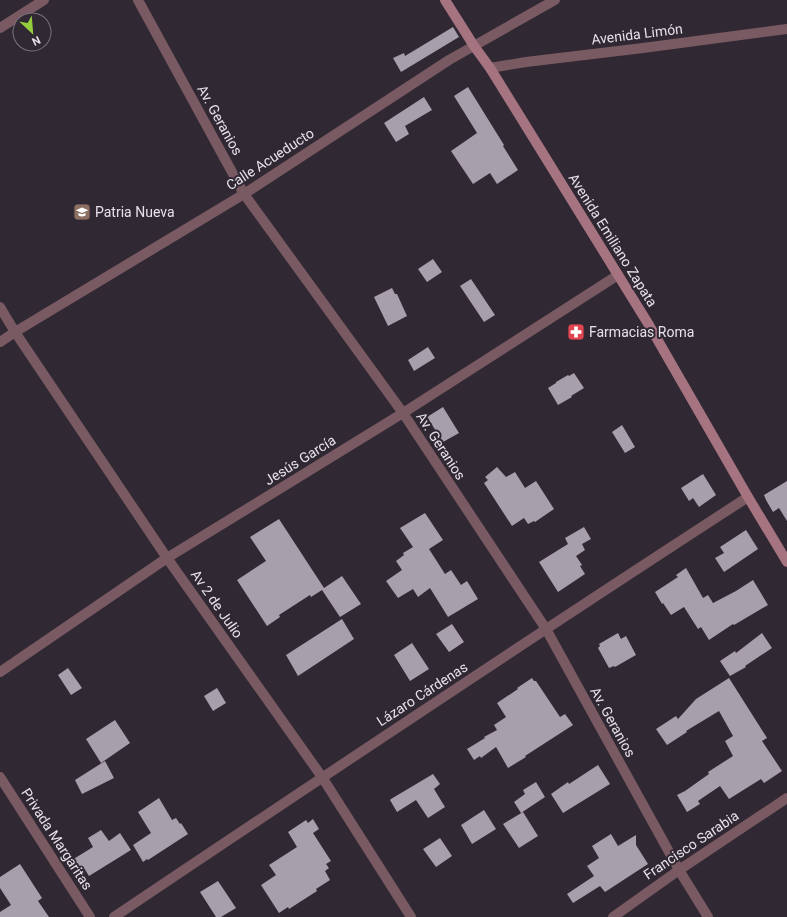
<svg xmlns="http://www.w3.org/2000/svg" width="787" height="917" viewBox="0 0 787 917" font-family="Roboto,sans-serif">
	<style>
		.building { fill: #a89fac }
		.lines { fill: none; stroke-linecap: round; stroke-linejoin: round }
		.minor { stroke: #7a5a62; stroke-width: 10 }
		.tertiary { stroke: #7a5a62; stroke-width: 10 }
		.secondary { stroke: #a67380; stroke-width: 10 }
		.labels { text-anchor: middle; dominant-baseline: central; stroke-width: 4; stroke-linejoin: round; paint-order: stroke }
		.street-label { font-size: 14px; fill: #e7e2e9; stroke: #302833 }
		.poi-label { font-size: 14px; fill: #e7e2e9; stroke: #302833; text-anchor: start }
	</style>
	<rect width="100%" height="100%" fill="#302833"/>
	<!-- building -->
	<path class="building" d="M 453,27 L 459,37 L 401,72 L 393,58 L 404,53 L 405,56 Z
		M 468,87 L 504,145 L 503,146 L 518,170 L 497,184 L 490,173 L 473,184 L 451,151 L 477,133 L 454,96 Z
		M 424,97 L 432,110 L 405,126 L 409,134 L 396,142 L 384,123 Z
		M 433,259 L 442,272 L 427,282 L 418,269 Z
		M 471,279 L 495,315 L 484,322 L 460,286 Z
		M 392,288 L 395,294 L 397,294 L 407,316 L 388,326 L 374,297 Z
		M 428,347 L 435,358 L 414,371 L 408,360 Z
		M 574,373 L 584,388 L 571,396 L 572,397 L 558,405 L 548,388 L 556,383 L 556,382 L 568,375 L 569,376 Z
		M 443,407 L 459,433 L 443,442 L 427,417 Z
		M 622,425 L 635,447 L 625,453 L 612,432 Z
		M 497,467 L 506,477 L 515,472 L 525,488 L 536,481 L 554,509 L 535,522 L 534,521 L 528,524 L 524,518 L 512,526 L 484,483 L 488,480 L 485,477 Z
		M 703,474 L 716,495 L 699,507 L 693,498 L 689,501 L 681,488 Z
		M 787,481 L 787,521 L 779,508 L 773,512 L 766,500 L 764,495 Z
		M 425,513 L 443,540 L 429,549 L 445,574 L 451,570 L 461,585 L 467,581 L 478,599 L 448,617 L 430,588 L 418,597 L 413,589 L 398,598 L 386,581 L 402,570 L 396,561 L 404,555 L 403,553 L 413,547 L 400,528 Z
		M 279,519 L 324,588 L 342,576 L 361,604 L 340,617 L 322,590 L 311,597 L 310,595 L 279,615 L 280,617 L 267,626 L 237,580 L 266,561 L 250,537 Z
		M 584,527 L 591,539 L 582,544 L 585,550 L 576,556 L 582,565 L 580,566 L 585,574 L 558,592 L 539,562 L 568,544 L 565,538 Z
		M 746,530 L 758,549 L 724,572 L 715,558 L 724,553 L 720,547 Z
		M 686,568 L 703,598 L 708,595 L 713,603 L 736,591 L 753,580 L 768,605 L 734,625 L 733,624 L 709,640 L 701,627 L 698,629 L 684,607 L 671,615 L 663,603 L 662,604 L 655,592 L 678,577 L 676,575 Z
		M 342,619 L 354,639 L 298,676 L 286,655 Z
		M 452,624 L 464,642 L 449,652 L 436,634 Z
		M 618,633 L 621,639 L 626,636 L 636,655 L 615,667 L 614,666 L 609,668 L 598,648 L 600,646 L 599,644 Z
		M 762,633 L 772,648 L 745,666 L 746,667 L 730,676 L 720,661 L 735,651 L 736,653 Z
		M 412,643 L 429,669 L 410,681 L 394,655 Z
		M 68,668 L 82,688 L 71,695 L 58,675 Z
		M 532,678 L 534,681 L 536,681 L 560,717 L 565,714 L 573,725 L 525,756 L 526,757 L 508,768 L 496,747 L 481,758 L 480,756 L 474,760 L 467,749 L 485,738 L 484,737 L 497,730 L 494,725 L 506,717 L 497,703 L 518,689 L 517,688 Z
		M 729,678 L 767,738 L 762,741 L 782,771 L 764,783 L 761,779 L 729,799 L 720,786 L 698,801 L 700,804 L 687,812 L 677,795 L 685,791 L 709,774 L 708,772 L 733,756 L 725,741 L 733,736 L 719,711 L 686,731 L 687,732 L 667,745 L 656,729 L 676,716 L 678,719 L 696,699 Z
		M 217,688 L 226,703 L 213,711 L 204,696 Z
		M 115,720 L 130,743 L 101,763 L 86,739 Z
		M 105,761 L 114,778 L 82,794 L 75,780 Z
		M 598,765 L 610,784 L 563,813 L 551,794 L 568,782 L 569,784 Z
		M 433,774 L 440,784 L 434,789 L 445,807 L 428,818 L 416,800 L 397,812 L 390,800 L 391,799 Z
		M 536,782 L 545,797 L 521,813 L 514,802 L 525,794 L 523,790 Z
		M 159,798 L 172,820 L 176,818 L 180,824 L 181,823 L 188,834 L 148,860 L 147,859 L 143,862 L 133,845 L 151,833 L 138,812 Z
		M 484,810 L 496,829 L 472,844 L 461,825 Z
		M 523,812 L 538,836 L 519,848 L 503,824 Z
		M 313,819 L 319,829 L 313,833 L 331,861 L 326,864 L 329,868 L 325,871 L 330,880 L 316,889 L 317,891 L 289,909 L 288,907 L 279,913 L 261,885 L 276,875 L 269,865 L 297,847 L 288,832 L 306,820 L 308,823 Z
		M 101,830 L 109,841 L 120,833 L 131,850 L 89,876 L 84,868 L 79,871 L 72,860 L 93,847 L 88,838 Z
		M 611,834 L 618,846 L 636,835 L 636,845 L 648,864 L 605,892 L 600,886 L 573,903 L 567,894 L 594,876 L 587,866 L 599,858 L 592,846 Z
		M 440,838 L 452,856 L 436,867 L 423,849 Z
		M 20,864 L 42,898 L 38,901 L 49,917 L 0,917 L 0,912 L 11,905 L 0,888 L 0,877 Z
		M 218,881 L 236,908 L 221,917 L 216,917 L 200,892 Z"/>
	<g class="lines">
		<!-- minor -->
		<path class="minor" d="M 138,0 L 244,194 L 403,413 L 546,629 L 679,870 L 708,917
			M 0,28 L 44,0
			M 490,68 L 526,62 L 643,48 L 787,29
			M 0,307 L 15,332 L 167,558 L 322,777 L 411,917
			M 0,672 L 167,558 L 403,413 L 618,275
			M 0,777 L 90,917
			M 114,917 C 324,776 535,635 748,497
			M 613,917 L 679,870 L 787,798"/>
		<!-- tertiary -->
		<path class="tertiary" d="M 0,342 L 15,332 L 244,194 L 449,60 L 555,0"/>
		<!-- secondary -->
		<path class="secondary" d="M 445,0 L 474,46 L 490,68 L 649,325 L 748,497 L 787,562"/>
	</g>
	<!-- icons -->
	<defs>
		<g id="university-square" transform="scale(0.9)"><rect x="-9" y="-9" width="18" height="18" rx="4" fill="#8d6e63" stroke="#302833"/><path d="M0-5L7-2L0 1L-7-2ZM-4 1L0 2.5L4 1V4Q0 6-4 4Z" fill="#fff"/></g>
		<g id="pharmacy-square" transform="scale(0.9)"><rect x="-9" y="-9" width="18" height="18" rx="4" fill="#e0444e" stroke="#302833"/><path d="M-2-6h4v4h4v4h-4v4h-4v-4h-4v-4h4Z" fill="#fff"/></g>
	</defs>
	<g fill-rule="evenodd">
		<use href="#university-square" x="82" y="212"/>
		<use href="#pharmacy-square" x="576" y="332"/>
	</g>
	<g class="labels">
		<!-- street labels -->
		<g class="street-label">
			<text transform="translate(637 34) rotate(-7)">Avenida Limón</text>
			<text transform="translate(220 120) rotate(61)">Av. Geranios</text>
			<text transform="translate(270 159) rotate(-33)">Calle Acueducto</text>
			<text transform="translate(613 240) rotate(58)">Avenida Emiliano Zapata</text>
			<text transform="translate(441 446) rotate(57)">Av. Geranios</text>
			<text transform="translate(300 460) rotate(-32)">Jesús García</text>
			<text transform="translate(217 604) rotate(55)">Av 2 de Julio</text>
			<text transform="translate(422 694) rotate(-33)">Lázaro Cárdenas</text>
			<text transform="translate(613 722) rotate(61)">Av. Geranios</text>
			<text transform="translate(57 839) rotate(57)">Privada Margaritas</text>
			<text transform="translate(691 845) rotate(-34)">Francisco Sarabia</text>
		</g>
		<!-- poi labels -->
		<g class="poi-label">
			<text x="95" y="212">Patria Nueva</text>
			<text x="589" y="332">Farmacias Roma</text>
		</g>
	</g>
	<!-- north arrow -->
	<g transform="translate(32 32) rotate(154)"><circle r="19" fill="#302833" stroke="#79727c"/>
	<path d="M0-3L7 15L0 10L-7 15Z" fill="#93cd3d"/>
	<text y="-6" font-size="11" font-weight="bold" text-anchor="middle" fill="#e7e2e9">N</text>
	</g>
</svg>
